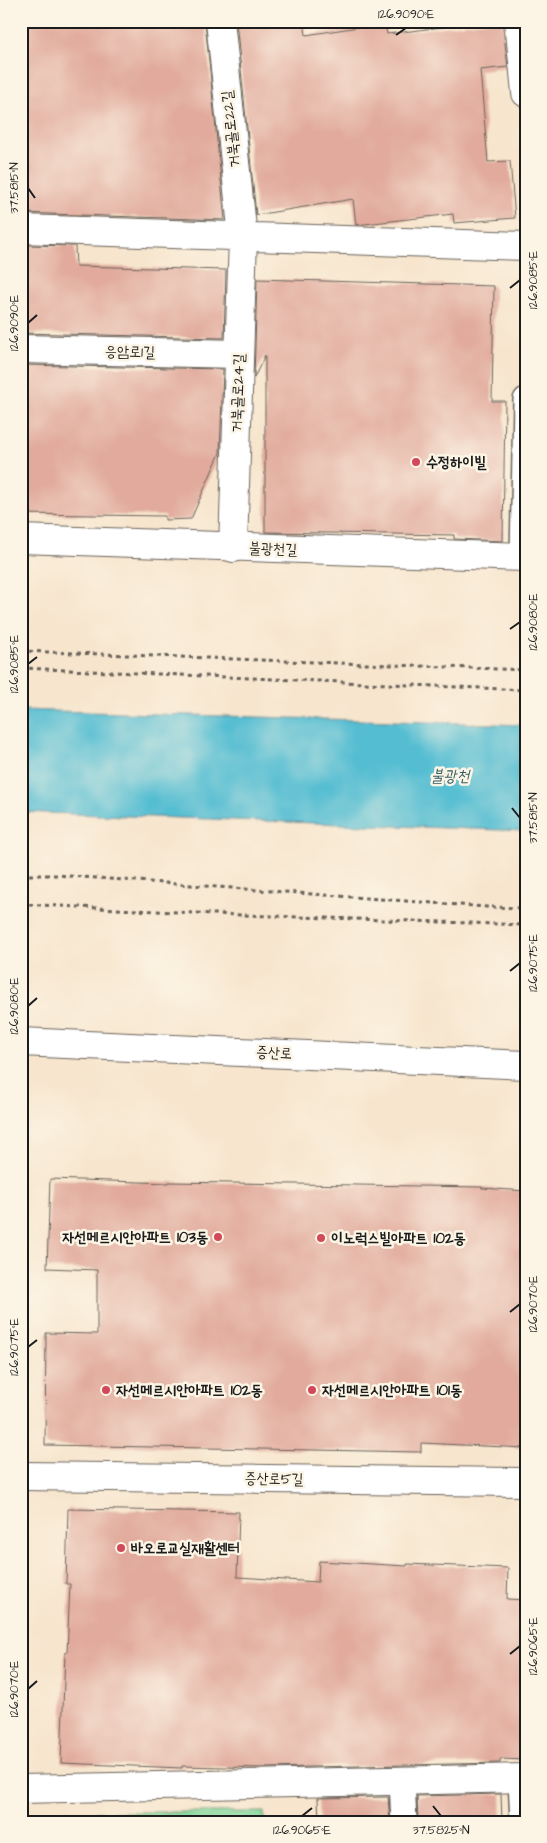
<svg xmlns="http://www.w3.org/2000/svg" width="547" height="1843" viewBox="0 0 547 1843" font-family="'Architects Daughter','Poor Story',sans-serif">
	<style>
		.green { fill: #7fd599; stroke: #4e785a }
		.water { fill: #55bdd2; stroke: #386c77 }
		.building { fill: #e1aa9c }
		.lines { fill: none; stroke-linecap: round; stroke-linejoin: round }
		.lane-casing { stroke: #69625a; stroke-width: 28 }
		.street-casing { stroke: #69625a; stroke-width: 30 }
		.secondary-casing { stroke: #69625a; stroke-width: 30 }
		.primary-casing { stroke: #69625a; stroke-width: 30 }
		.path { stroke: #69625a; stroke-width: 3; stroke-dasharray: 4 4; stroke-linecap: butt }
		.lane { stroke: #fff; stroke-width: 25 }
		.street { stroke: #fff; stroke-width: 28 }
		.secondary { stroke: #fff; stroke-width: 28 }
		.primary { stroke: #fff; stroke-width: 28 }
		.ticks { fill: none; stroke: #1c1c1c; stroke-width: 2 }
		.poi-dot { fill: #d1495b; stroke: #fcf5e5; stroke-width: 2 }
		.labels { text-anchor: middle; dominant-baseline: central; stroke-width: 5; stroke-linejoin: round; paint-order: stroke }
		.street-label { font-size: 15px; fill: #1c1c1c; stroke: #fcf5e5 }
		.poi-label { font-size: 15px; font-weight: bold; fill: #1c1c1c; stroke: #fcf5e5; text-anchor: start }
		.water-label { font-size: 16px; font-style: italic; fill: #335c65; stroke: #fcf5e5 }
		.neatline { fill: none; stroke: #1c1c1c; stroke-width: 2 }
		.ticks-label { font-size: 12px; text-anchor: middle; fill: #1c1c1c }
	</style>
	<rect width="100%" height="100%" fill="#fcf5e5"/>
	<filter id="ink" filterUnits="userSpaceOnUse"><feTurbulence type="fractalNoise" baseFrequency=".02" numOctaves="2"/><feDisplacementMap in="SourceGraphic" scale="10" xChannelSelector="R" yChannelSelector="G"/><feConvolveMatrix kernelMatrix="1 2 1 2 8 2 1 2 1" color-interpolation-filters="sRGB"/></filter>
	<filter id="wash" filterUnits="userSpaceOnUse"><feTurbulence type="fractalNoise" baseFrequency=".0096" numOctaves="4" result="noise"/><feDisplacementMap in="SourceGraphic" scale="20" xChannelSelector="R" yChannelSelector="G"/><feGaussianBlur stdDeviation="1.12" result="paint"/><feColorMatrix in="noise" values="0 0 0 0 0 0 0 0 0 0 0 0 0 0 0 0 0 1.4 0 .05"/><feComposite in="paint" operator="in"/></filter>
	<g filter="url(#wash)">
		<rect width="100%" height="100%" fill="#f7e5cd"/>
		<!-- green -->
		<path class="green" d="M 43,1812 L 264,1812 L 264,1822 L 43,1822 Z"/>
		<!-- water -->
		<path class="water" d="M 21,710 L 526,725 L 526,831 L 21,812 Z"/>
		<g id="blocks">
			<!-- building -->
			<path class="building" d="M 21,21 L 205,21 L 225,220 L 21,213 Z
				M 236,21 L 304,21 L 306,35 L 385,23 L 387,34 L 490,21 L 502,21 L 508,67 L 480,70 L 488,162 L 510,161 L 515,218 L 454,223 L 453,214 L 356,225 L 353,199 L 256,215 Z
				M 21,245 L 75,246 L 76,266 L 226,270 L 224,338 L 21,333 Z
				M 257,279 L 494,286 L 492,401 L 505,401 L 503,541 L 454,539 L 454,535 L 265,532 L 265,355 L 254,378 Z
				M 21,365 L 223,369 L 220,453 L 191,519 L 165,520 L 165,516 L 21,514 Z
				M 50,1179 L 169,1183 L 169,1182 L 482,1187 L 482,1188 L 526,1191 L 526,1448 L 421,1443 L 421,1452 L 45,1445 L 46,1333 L 97,1334 L 97,1270 L 47,1268 Z
				M 68,1509 L 239,1512 L 237,1577 L 318,1582 L 319,1561 L 407,1566 L 407,1564 L 508,1568 L 507,1599 L 526,1600 L 526,1760 L 500,1759 L 500,1763 L 264,1768 L 182,1766 L 182,1768 L 61,1763 L 65,1653 L 67,1653 L 70,1584 L 66,1584 Z
				M 501,1794 L 502,1822 L 418,1822 L 417,1796 Z
				M 388,1797 L 390,1822 L 319,1822 L 318,1798 Z"/>
		</g>
	</g>
	<g filter="url(#ink)">
		<use href="#blocks" fill-opacity="0" stroke="#69625a" stroke-width="1"/>
		<g class="lines">
			<!-- lane casing -->
			<g class="lane-casing">
				<path id="lane" d="M 523,557 L 526,400
					M 521,1779 L 523,1822
					M 402,1781 L 404,1822"/>
			</g>
			<!-- street casing -->
			<g class="street-casing">
				<path id="street" d="M 220,21 L 243,237 L 233,548
					M 519,21 L 526,93
					M 21,229 L 526,246
					M 21,349 L 239,354
					M 21,1476 L 526,1482
					M 21,1789 L 526,1778"/>
			</g>
			<!-- secondary casing -->
			<g class="secondary-casing">
				<path id="secondary" d="M 21,539 L 526,557"/>
			</g>
			<!-- primary casing -->
			<g class="primary-casing">
				<path id="primary" d="M 21,1042 L 526,1065"/>
			</g>
			<!-- path -->
			<path class="path" d="M 21,651 L 526,670
				M 21,668 L 526,690
				M 21,875 L 56,875 L 487,907 L 526,908
				M 21,904 L 214,914 L 526,925"/>
			<!-- lane -->
			<use href="#lane" class="lane"/>
			<!-- street -->
			<use href="#street" class="street"/>
			<!-- secondary -->
			<use href="#secondary" class="secondary"/>
			<!-- primary -->
			<use href="#primary" class="primary"/>
		</g>
	</g>
	<!-- ticks -->
	<path class="ticks" d="M 396,35 L 406,28M 28,188 L 35,198M 510,288 L 520,280M 28,323 L 37,315M 510,629 L 520,622M 28,664 L 37,657M 512,808 L 520,818M 510,971 L 520,963M 28,1006 L 37,998M 510,1312 L 520,1304M 28,1347 L 37,1340M 510,1654 L 520,1646M 28,1689 L 37,1681M 433,1806 L 441,1816M 302,1816 L 312,1808"/>
	<!-- markers -->
	<g class="poi-dot">
		<circle cx="416" cy="462" r="5"/>
		<circle cx="218" cy="1237" r="5"/>
		<circle cx="321" cy="1238" r="5"/>
		<circle cx="106" cy="1390" r="5"/>
		<circle cx="312" cy="1390" r="5"/>
		<circle cx="121" cy="1548" r="5"/>
	</g>
	<g class="labels">
		<!-- street labels -->
		<g class="street-label">
			<text transform="translate(231 129) rotate(-96)">거북골로22길</text>
			<text transform="translate(130 352) rotate(1)">응암로1길</text>
			<text transform="translate(238 393) rotate(-88)">거북골로24길</text>
			<text transform="translate(273 549) rotate(2)">불광천길</text>
			<text transform="translate(274 1053) rotate(3)">증산로</text>
			<text transform="translate(274 1479) rotate(1)">증산로5길</text>
		</g>
		<!-- poi labels -->
		<g class="poi-label">
			<text x="426" y="462">수정하이빌</text>
			<text x="208" y="1237" text-anchor="end">자선메르시안아파트 103동</text>
			<text x="331" y="1238">이노럭스빌아파트 102동</text>
			<text x="116" y="1390">자선메르시안아파트 102동</text>
			<text x="322" y="1390">자선메르시안아파트 101동</text>
			<text x="131" y="1548">바오로교실재활센터</text>
		</g>
		<!-- water labels -->
		<g class="water-label">
			<text x="450" y="776">불광천</text>
		</g>
	</g>
	<!-- margin -->
	<rect width="547" height="1843" fill="none" stroke="#fcf5e5" stroke-width="55"/>
	<rect x="28" y="28" width="492" height="1788" class="neatline"/>
	<g class="ticks-label">
		<text x="406" y="18">126.9090°E</text>
		<text transform="translate(14 188) rotate(-90)" y="4">37.5815°N</text>
		<text transform="translate(533 280) rotate(-90)" y="4">126.9085°E</text>
		<text transform="translate(14 323) rotate(-90)" y="4">126.9090°E</text>
		<text transform="translate(533 622) rotate(-90)" y="4">126.9080°E</text>
		<text transform="translate(14 664) rotate(-90)" y="4">126.9085°E</text>
		<text transform="translate(533 818) rotate(-90)" y="4">37.5815°N</text>
		<text transform="translate(533 963) rotate(-90)" y="4">126.9075°E</text>
		<text transform="translate(14 1006) rotate(-90)" y="4">126.9080°E</text>
		<text transform="translate(533 1304) rotate(-90)" y="4">126.9070°E</text>
		<text transform="translate(14 1347) rotate(-90)" y="4">126.9075°E</text>
		<text transform="translate(533 1646) rotate(-90)" y="4">126.9065°E</text>
		<text transform="translate(14 1689) rotate(-90)" y="4">126.9070°E</text>
		<text x="302" y="1834">126.9065°E</text>
		<text x="441" y="1834">37.5825°N</text>
	</g>
</svg>
